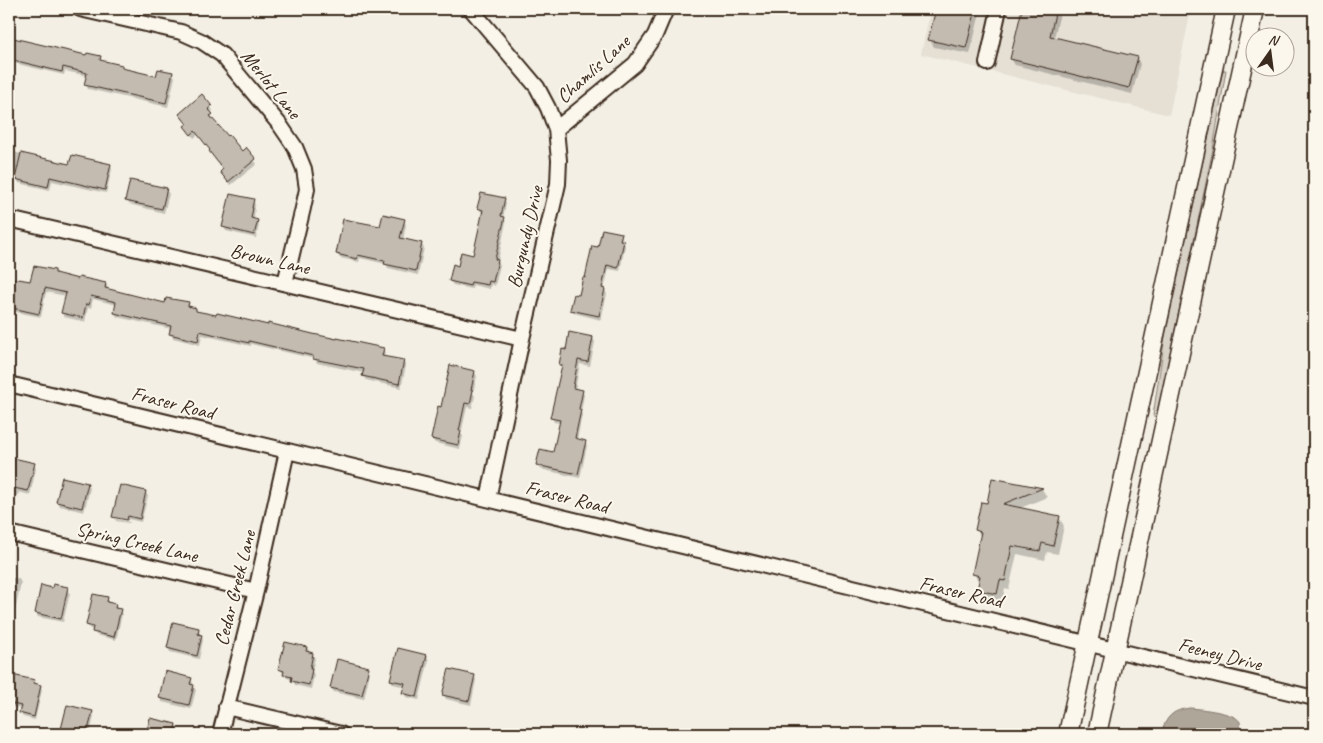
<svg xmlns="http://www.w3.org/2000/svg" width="1323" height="743" viewBox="0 0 1323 743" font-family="Caveat,sans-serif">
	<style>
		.built { fill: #e5dfd4 }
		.green { fill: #d8d1c6; stroke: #8a7e72 }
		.water { fill: #afa69a; stroke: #817468 }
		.shadow { fill: #0003 }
		.building { fill: #c3bbb0; stroke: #3b2a1e }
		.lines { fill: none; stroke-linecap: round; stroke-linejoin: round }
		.minor-casing { stroke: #3b2a1e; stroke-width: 18 }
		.major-casing { stroke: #3b2a1e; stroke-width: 21 }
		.minor { stroke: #fbf7ec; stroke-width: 14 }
		.major { stroke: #fbf7ec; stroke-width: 18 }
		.labels { text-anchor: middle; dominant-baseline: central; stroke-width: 4; stroke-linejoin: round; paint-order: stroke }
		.street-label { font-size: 20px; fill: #3b2a1e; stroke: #fbf7ec }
	</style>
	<rect width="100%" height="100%" fill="#f3efe4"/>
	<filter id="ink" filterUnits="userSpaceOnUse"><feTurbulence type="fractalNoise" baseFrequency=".02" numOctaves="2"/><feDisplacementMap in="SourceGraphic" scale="10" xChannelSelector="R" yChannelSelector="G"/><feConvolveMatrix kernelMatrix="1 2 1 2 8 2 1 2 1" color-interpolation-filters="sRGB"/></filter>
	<g filter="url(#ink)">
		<!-- built -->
		<path class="built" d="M 931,9 L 1191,9 L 1169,115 L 921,54 Z"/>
		<!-- green -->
		<path class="green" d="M 1223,70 L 1226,70 L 1213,149 L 1157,416 L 1153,416 L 1165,336 Z"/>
		<!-- water -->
		<path class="water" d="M 1190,708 C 1201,709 1235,712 1240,722 C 1241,726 1240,730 1239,734 L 1161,734 C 1166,717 1172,710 1190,708 Z"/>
		<!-- shadow -->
		<path class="shadow" d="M 937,9 L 981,9 L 970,54 L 934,47 L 930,40 Z
			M 1023,9 L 1061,9 L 1054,38 L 1137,58 L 1140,64 L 1132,94 L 1015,65 L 1011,59 Z
			M 9,39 L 87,57 L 100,57 L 102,61 L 121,66 L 123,69 L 157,77 L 172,73 L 175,77 L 168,107 L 88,89 L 86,85 L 88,76 L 65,71 L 64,75 L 9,62 Z
			M 211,107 L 213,111 L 210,113 L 214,119 L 212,120 L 242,153 L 246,149 L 257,164 L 231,185 L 223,176 L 225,169 L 211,150 L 198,135 L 194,138 L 185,127 Z
			M 9,151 L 70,165 L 110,165 L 112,169 L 106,193 L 52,181 L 50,190 L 19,183 L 17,178 L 9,176 Z
			M 166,190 L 169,194 L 164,213 L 129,204 L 127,200 Z
			M 504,199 L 506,203 L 503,218 L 506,222 L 498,261 L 500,265 L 495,286 L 491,284 L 490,289 L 473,285 L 472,289 L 453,285 L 450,281 L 459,267 L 474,257 L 484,213 L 481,212 L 479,208 Z
			M 253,200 L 255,205 L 254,220 L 257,221 L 259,225 L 256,238 L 226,231 L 224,227 Z
			M 404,220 L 406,225 L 403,240 L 421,244 L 424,248 L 418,275 L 388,268 L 386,264 L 360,258 L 359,262 L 340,258 L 337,254 L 381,228 Z
			M 621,234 L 625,246 L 620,271 L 609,269 L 604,289 L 607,294 L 601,320 L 574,313 L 572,309 L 580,297 L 599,248 Z
			M 54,272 L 56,275 L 79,280 L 106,284 L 108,288 L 108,290 L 166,304 L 188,303 L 191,308 L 195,309 L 197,312 L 383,349 L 385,353 L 384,357 L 403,362 L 406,366 L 401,388 L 366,380 L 363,376 L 364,373 L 317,363 L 315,359 L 251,344 L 251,346 L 202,335 L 200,345 L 173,338 L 171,334 L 172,329 L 117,317 L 115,312 L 117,305 L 93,299 L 91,308 L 88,308 L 85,322 L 64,317 L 62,313 L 66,296 L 46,292 L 41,317 L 16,312 L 14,308 L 15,302 L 9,301 L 9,278 L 31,283 Z
			M 593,338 L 595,342 L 590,366 L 580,364 L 575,390 L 582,391 L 584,395 L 581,412 L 582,415 L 577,440 L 585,442 L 587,446 L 580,478 L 540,469 L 537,464 L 554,453 L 560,423 L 554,422 L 552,418 L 562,368 L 560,365 L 567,351 Z
			M 474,372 L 477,376 L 473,393 L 475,396 L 472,408 L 467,407 L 461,434 L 463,436 L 460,449 L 435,443 L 432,439 L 442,408 Z
			M 9,459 L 34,464 L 36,469 L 30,495 L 19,492 L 18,496 L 9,494 Z
			M 993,479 L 1042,489 L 1047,497 L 1018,509 L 1059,517 L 1064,526 L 1058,554 L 1047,552 L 1045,560 L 1017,554 L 1009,589 L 1005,588 L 1002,602 L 983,598 L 978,589 L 979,582 L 974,574 L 981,538 L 977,530 L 988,505 Z
			M 87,484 L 90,488 L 84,512 L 60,506 L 58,502 Z
			M 145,492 L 148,496 L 141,522 L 115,516 L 115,519 L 130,522 L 129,523 L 116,521 L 114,516 Z
			M 9,577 L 19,579 L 21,583 L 15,611 L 9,610 Z
			M 53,589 L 67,589 L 70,593 L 63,622 L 38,617 L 36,613 Z
			M 107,598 L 109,604 L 115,605 L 122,614 L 116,640 L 96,635 L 94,630 L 90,629 L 87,625 Z
			M 198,629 L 203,640 L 199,659 L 170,652 L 168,648 Z
			M 307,648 L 315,658 L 312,671 L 314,675 L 311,689 L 295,685 L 293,680 L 287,678 L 280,669 Z
			M 426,656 L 429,660 L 419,700 L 406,697 L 404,693 L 405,687 L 393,684 L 391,680 Z
			M 368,668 L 370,672 L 364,699 L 334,692 L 331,688 Z
			M 13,676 L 34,681 L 37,685 L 40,686 L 42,690 L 35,720 L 23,717 L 20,713 L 21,709 L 10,706 L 9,705 L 9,695 Z
			M 474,676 L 476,680 L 471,705 L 446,699 L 444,695 Z
			M 191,679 L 193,683 L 192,686 L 196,690 L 191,709 L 162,702 L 160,698 Z
			M 92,712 L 94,716 L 90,734 L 62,734 L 61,732 Z
			M 151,720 L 176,725 L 178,730 L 177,732 L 179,734 L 147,734 Z"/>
		<!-- building -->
		<path class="building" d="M 936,9 L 976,9 L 966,48 L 928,40 Z
			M 1022,9 L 1056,9 L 1050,36 L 1138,57 L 1129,88 L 1010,59 Z
			M 9,37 L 86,55 L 87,53 L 101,56 L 100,60 L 122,65 L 122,68 L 156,76 L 158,69 L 173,72 L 166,103 L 84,85 L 87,73 L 63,67 L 62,72 L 9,59 Z
			M 202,94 L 212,106 L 208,109 L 213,114 L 210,116 L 228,136 L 229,135 L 242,151 L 246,147 L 256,159 L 228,182 L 220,172 L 223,169 L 209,151 L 210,150 L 195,131 L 191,135 L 184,126 L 187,124 L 179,114 Z
			M 21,153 L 69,164 L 72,155 L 111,164 L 105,190 L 50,177 L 48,187 L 15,179 Z
			M 130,180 L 167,188 L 162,209 L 125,201 Z
			M 481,193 L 505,198 L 501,216 L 505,217 L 495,259 L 498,260 L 493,282 L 489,281 L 488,285 L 471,282 L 470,286 L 449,281 L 453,264 L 458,266 L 461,252 L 473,255 L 483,210 L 477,208 Z
			M 230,194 L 254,199 L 252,208 L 253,208 L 251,218 L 258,220 L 254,235 L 222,227 Z
			M 383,214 L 405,219 L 400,238 L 422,243 L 416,271 L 384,264 L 385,261 L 358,255 L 357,259 L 336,254 L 343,219 L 380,226 Z
			M 602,229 L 622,233 L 620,240 L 624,241 L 618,268 L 607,265 L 602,288 L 605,289 L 599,316 L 570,310 L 574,294 L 579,295 L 583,277 L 585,278 L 592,246 L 598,247 Z
			M 34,266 L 55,270 L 55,273 L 78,279 L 79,277 L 106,283 L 105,288 L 165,303 L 166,298 L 189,302 L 188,306 L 196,308 L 196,311 L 216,315 L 217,313 L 268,325 L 268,323 L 313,334 L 337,339 L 337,338 L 384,348 L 382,356 L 404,360 L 399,384 L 362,376 L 364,369 L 313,359 L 313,356 L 249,341 L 249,343 L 200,331 L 198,341 L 169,334 L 171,326 L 114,313 L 116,302 L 91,296 L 89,305 L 86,304 L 83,318 L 61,313 L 66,293 L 45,288 L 39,314 L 12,308 L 14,299 L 9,297 L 13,278 L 30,281 Z
			M 569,332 L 593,337 L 588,362 L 578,360 L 573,388 L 583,390 L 579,409 L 581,410 L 575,438 L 586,441 L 578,474 L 536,465 L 540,449 L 553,452 L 560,420 L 550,418 L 562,365 L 559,365 L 562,349 L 566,350 Z
			M 450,365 L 475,371 L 471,390 L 473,390 L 470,404 L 465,403 L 459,431 L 461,431 L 458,445 L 431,439 L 438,406 L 441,407 Z
			M 9,457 L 35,463 L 28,491 L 9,487 Z
			M 62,477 L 88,483 L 82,508 L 56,502 Z
			M 992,478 L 1043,488 L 1003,504 L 1060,516 L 1053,546 L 1042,543 L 1040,551 L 1012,546 L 1005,581 L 1000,580 L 997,594 L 977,590 L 980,576 L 972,574 L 981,532 L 975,530 L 981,502 L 987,503 Z
			M 120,485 L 146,491 L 140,519 L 128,516 L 127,520 L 112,517 Z
			M 53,584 L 68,587 L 61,619 L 35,613 L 41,585 L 52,588 Z
			M 93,594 L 108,597 L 107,602 L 116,604 L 115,608 L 121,609 L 114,637 L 92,632 L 93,627 L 86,625 Z
			M 173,622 L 199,628 L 198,634 L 202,635 L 197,656 L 167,648 Z
			M 285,642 L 307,647 L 306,651 L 313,653 L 310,669 L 312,669 L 309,685 L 291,681 L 292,677 L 283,675 L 284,671 L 278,669 Z
			M 398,648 L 427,655 L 417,697 L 402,693 L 405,683 L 390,680 Z
			M 337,659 L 369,667 L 362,695 L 330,688 Z
			M 449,669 L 475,675 L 469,701 L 442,695 Z
			M 165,671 L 192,678 L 190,684 L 194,685 L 189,705 L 159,698 Z
			M 12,675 L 35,680 L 34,683 L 41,685 L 34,717 L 19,713 L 21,706 L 9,703 L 9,690 Z
			M 67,705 L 93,711 L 87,734 L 67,734 L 60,733 Z
			M 150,718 L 176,724 L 174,734 L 146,734 Z"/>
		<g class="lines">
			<!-- minor casing -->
			<g class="minor-casing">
				<path id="minor" d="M 80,9 L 181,32 L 201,41 L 222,55 L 280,125 L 295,147 L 304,169 L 307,189 L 303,208 L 285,283
					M 471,9 L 537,87 L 548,108 L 556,129 L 559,160 L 558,184 L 522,339 L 488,499
					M 987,63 L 999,9
					M 556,129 L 635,64 L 655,35 L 666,9
					M 9,219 L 522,339
					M 9,384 L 1314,698
					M 9,533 L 256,591
					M 226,707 L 341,734
					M 220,734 L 256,591 L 287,451"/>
			</g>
			<!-- major casing -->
			<g class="major-casing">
				<path id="major" d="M 1068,734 L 1226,9
					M 1097,734 L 1255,9"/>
			</g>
			<!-- minor -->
			<use href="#minor" class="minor"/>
			<!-- major -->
			<use href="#major" class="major"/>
		</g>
	</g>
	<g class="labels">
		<!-- street labels -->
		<g class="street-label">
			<text transform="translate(593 69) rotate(-42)">Chamlis Lane</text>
			<text transform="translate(271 84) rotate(51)">Merlot Lane</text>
			<text transform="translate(525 237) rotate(-77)">Burgundy Drive</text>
			<text transform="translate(270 259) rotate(13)">Brown Lane</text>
			<text transform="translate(173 403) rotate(14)">Fraser Road</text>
			<text transform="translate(567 497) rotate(14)">Fraser Road</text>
			<text transform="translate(137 542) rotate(13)">Spring Creek Lane</text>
			<text transform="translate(235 588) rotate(-76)">Cedar Creek Lane</text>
			<text transform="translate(961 592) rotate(13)">Fraser Road</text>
			<text transform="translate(1220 654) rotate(14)">Feeney Drive</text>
		</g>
	</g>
	<!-- margin -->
	<rect width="1323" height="743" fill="none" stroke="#fbf7ec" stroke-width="30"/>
	<rect x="15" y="15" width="1293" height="713" fill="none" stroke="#3b2a1e" stroke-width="2" filter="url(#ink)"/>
	<!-- north arrow -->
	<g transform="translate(1270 52) rotate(14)"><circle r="24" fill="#fbf7ec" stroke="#aea59a"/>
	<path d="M0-4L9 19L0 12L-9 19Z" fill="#3b2a1e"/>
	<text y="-8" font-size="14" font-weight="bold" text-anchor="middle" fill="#3b2a1e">N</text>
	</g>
</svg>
